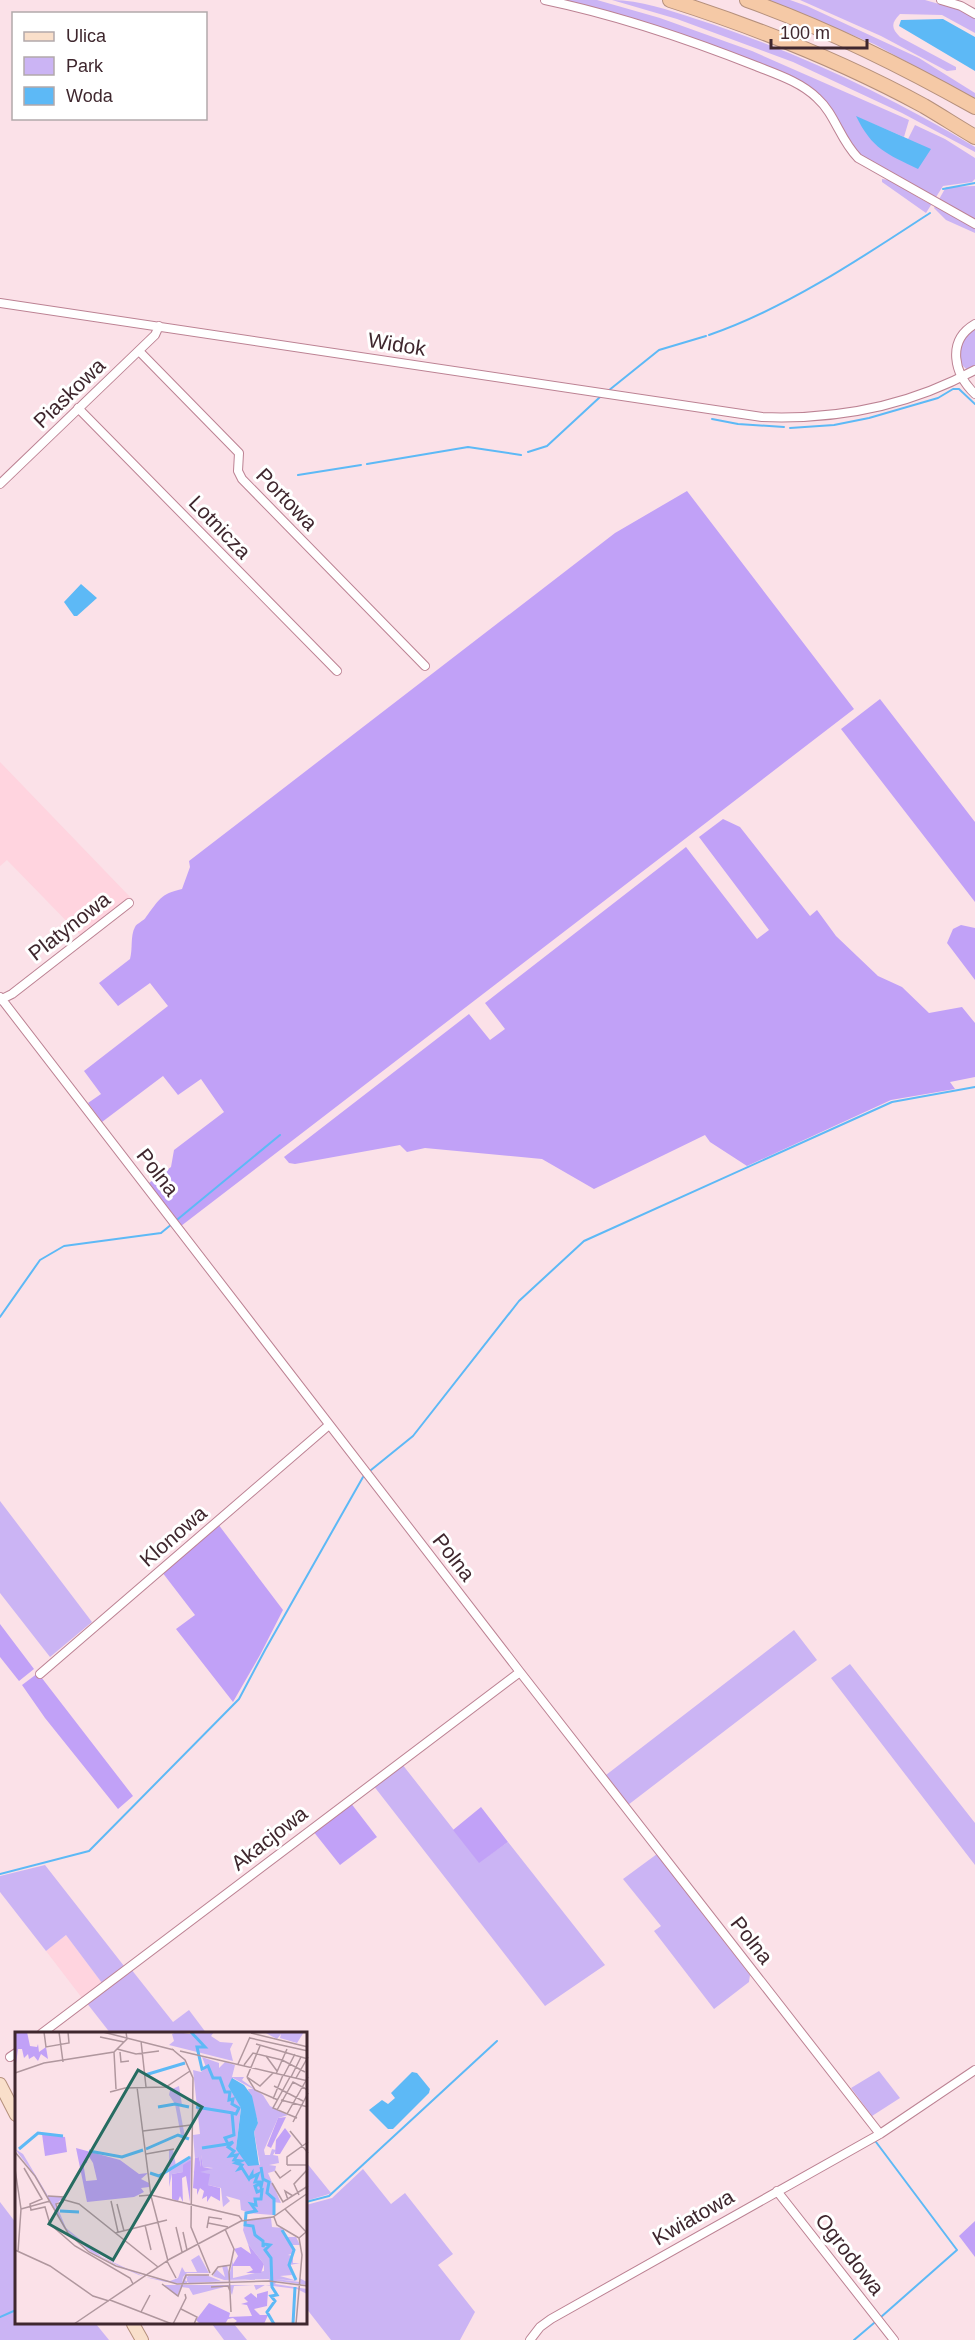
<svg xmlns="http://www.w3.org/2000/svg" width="975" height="2340" viewBox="0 0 975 2340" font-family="Arial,sans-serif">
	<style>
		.built { fill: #ffd4df }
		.green { fill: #cbb4f4 }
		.forest { fill: #c1a1f7 }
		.water { fill: #5db9f6 }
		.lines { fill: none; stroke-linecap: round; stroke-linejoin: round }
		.stream { stroke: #5db9f6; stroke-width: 2 }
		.street-casing { stroke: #bc8293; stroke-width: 10 }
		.primary-casing { stroke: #b5907c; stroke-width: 14 }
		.highway-casing { stroke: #b5907c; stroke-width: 16 }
		.street { stroke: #fff; stroke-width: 8 }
		.primary { stroke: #f9dfca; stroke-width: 12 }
		.highway { stroke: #f5c9a6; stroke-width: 14 }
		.labels { text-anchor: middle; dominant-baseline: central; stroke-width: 6; stroke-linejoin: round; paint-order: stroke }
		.street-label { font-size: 21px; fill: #3f272e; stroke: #fff }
		.inset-river { fill: none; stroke: #5db9f6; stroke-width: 3 }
		.inset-road { fill: none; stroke: #b0979e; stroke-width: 1.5 }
		.view { fill: #266c61; fill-opacity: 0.15; stroke: #266c61; stroke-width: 3 }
		.inset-edge { fill: none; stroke: #3f272e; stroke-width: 3 }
	</style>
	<rect width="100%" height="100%" fill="#fbe1e8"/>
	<!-- built -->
	<path class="built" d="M 0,762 L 131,898 L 82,937 L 7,860 L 0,866 Z
		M 66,1935 L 102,1983 L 82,1998 L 46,1951 Z"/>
	<!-- green -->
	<path class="green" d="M 561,0 L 597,0 L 660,18 L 752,51 L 909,120 L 904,137 L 857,117 L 931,149 L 908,139 L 915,125 L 945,139 L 975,158 L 975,179 L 972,182 L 943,186 L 926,213 L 882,182 L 882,179 L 889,180 L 928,203 L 932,195 L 860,155 L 804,84 Z
		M 612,0 C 641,0 668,10 696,19 C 793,50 888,95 975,147 L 975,152 L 902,113 L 793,62 L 677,19 Z
		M 768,0 L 790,0 L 807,6 L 919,58 L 975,93 L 975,99 L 874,44 Z
		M 800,0 L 925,0 L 960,10 L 975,18 L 975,33 L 942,15 L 900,14 C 891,23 891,28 900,37 L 956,67 L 956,70 L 947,71 L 881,36 Z
		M 975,186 L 975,220 L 945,203 L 941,209 L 975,227 L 975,233 L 946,220 L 934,208 L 946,187 Z
		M 975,328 L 975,367 L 968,370 C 950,359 962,337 975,328 Z
		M 0,1501 L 92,1622 L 50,1657 L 0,1593 Z
		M 794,1630 L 817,1660 L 628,1805 L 606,1775 Z
		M 850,1664 L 975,1823 L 975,1865 L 831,1678 Z
		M 402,1764 L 479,1862 L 508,1842 L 605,1965 L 545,2006 L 373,1785 Z
		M 657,1854 L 750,1975 L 749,1982 L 714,2009 L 654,1931 L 661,1926 L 623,1879 Z
		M 45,1865 L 124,1966 L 102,1983 L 66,1935 L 46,1951 L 0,1892 L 0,1876 Z
		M 131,1969 L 173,2022 L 189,2010 L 207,2034 L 111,2034 L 86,2002 Z
		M 879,2071 L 900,2098 L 872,2116 L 851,2088 Z
		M 306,2162 L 331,2193 L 329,2194 L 306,2201 Z
		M 363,2169 L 391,2204 L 405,2193 L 453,2254 L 438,2265 L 475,2312 L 460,2340 L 331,2340 L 306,2308 L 306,2205 L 332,2198 Z
		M 0,2202 L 16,2223 L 16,2324 L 96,2324 L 109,2340 L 0,2340 Z
		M 212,2324 L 234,2324 L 247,2340 L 224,2340 Z"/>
	<!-- forest -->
	<path class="forest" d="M 687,491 L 854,709 L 181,1226 L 149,1183 L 171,1167 L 174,1150 L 224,1112 L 201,1079 L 178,1095 L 163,1076 L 102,1122 L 88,1103 L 101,1094 L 84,1071 L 168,1006 L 150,983 L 118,1006 L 99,983 L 130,959 C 133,949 130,936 135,927 C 137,923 144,921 146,917 C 159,900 160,894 182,889 L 190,867 L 189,861 L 615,533 Z
		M 880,699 L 975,822 L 975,902 L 841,729 Z
		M 723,819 L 740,827 L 810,916 L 817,910 L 836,936 L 878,976 L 902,987 L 929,1013 L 962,1007 L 975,1023 L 975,1077 L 950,1082 L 955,1089 L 891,1100 L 747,1166 L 710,1142 L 705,1135 L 594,1189 L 542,1159 L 425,1148 L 407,1152 L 400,1145 L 295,1164 L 289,1163 L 284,1157 L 469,1014 L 490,1040 L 505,1029 L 485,1003 L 686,847 L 757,939 L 769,930 L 699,837 Z
		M 961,925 L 975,928 L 975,980 L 947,943 L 953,929 Z
		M 218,1524 L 283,1610 L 260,1655 L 233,1702 L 176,1629 L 195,1615 L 162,1572 Z
		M 0,1624 L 34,1669 L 19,1681 L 0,1657 Z
		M 38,1673 L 133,1796 L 118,1809 L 45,1718 L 22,1685 Z
		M 350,1802 L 377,1837 L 340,1865 L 313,1831 Z
		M 481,1807 L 508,1842 L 479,1863 L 453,1830 Z
		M 975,2221 L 975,2257 L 959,2236 Z"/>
	<!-- water -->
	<path class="water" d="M 943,19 L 975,37 L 975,71 L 899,26 L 901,20 Z
		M 856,116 L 931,149 L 918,169 C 887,154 872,149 856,116 Z
		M 81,584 L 97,598 L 77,616 L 74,616 L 64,602 Z
		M 412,2072 L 417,2073 L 430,2089 L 429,2093 L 393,2129 L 388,2129 L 369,2110 L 382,2100 L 388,2104 L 395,2098 L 391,2093 Z"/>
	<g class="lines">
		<!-- stream -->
		<path class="stream" d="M 943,189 L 975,183
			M 709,335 C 785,309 863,257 930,213
			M 608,391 L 659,350 L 706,336
			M 712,419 L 738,424 L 784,427
			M 790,428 L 834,425 L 869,418 L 938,398 L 953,389 L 959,389 L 975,404
			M 528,452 L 547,446 L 600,397
			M 367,464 L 468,447 L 521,455
			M 298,475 L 361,465
			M 0,1317 L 40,1260 L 64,1246 L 161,1233 L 280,1135
			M 371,1470 L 413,1436 L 519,1301 L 584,1241 L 892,1102 L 975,1087
			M 0,1874 L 89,1851 L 239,1699 L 265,1650 L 363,1477
			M 876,2142 L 957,2250 L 881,2317
			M 306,2202 L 329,2196 L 497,2041
			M 0,2317 L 16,2310
			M 854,2340 L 874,2323"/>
		<!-- street casing -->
		<g class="street-casing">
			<path id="street" d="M 545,0 C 617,15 688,39 756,66 C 776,74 801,82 817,98 C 835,114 840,140 858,158 L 975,224
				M 941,0 L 961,6 L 975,14
				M 0,303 L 762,417 C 837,420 909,406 975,370
				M 975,324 C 946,341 954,374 975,394
				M 139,351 L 239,453 L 238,471 L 242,479 L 425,666
				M 78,408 L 337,671
				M 0,484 L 155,335 L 159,326
				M 0,997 L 520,1672 L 880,2134
				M 0,1000 L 12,994 L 129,903
				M 40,1674 L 329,1425
				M 41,2034 L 520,1672
				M 10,2057 L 16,2053
				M 777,2191 L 894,2340
				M 530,2340 L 540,2327 L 551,2319 L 880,2134 L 975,2070"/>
		</g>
		<!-- primary casing -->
		<g class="primary-casing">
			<path id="primary" d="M 0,2084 L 16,2115
				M 133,2324 L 142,2340"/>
		</g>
		<!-- highway casing -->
		<g class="highway-casing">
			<path id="highway" d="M 670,0 C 758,28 843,62 924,106 C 941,116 958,127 975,137
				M 747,0 C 826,28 902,66 975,107"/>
		</g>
		<!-- street -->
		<use href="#street" class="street"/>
		<!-- primary -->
		<use href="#primary" class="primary"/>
		<!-- highway -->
		<use href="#highway" class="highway"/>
	</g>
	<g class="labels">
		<!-- street labels -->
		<g class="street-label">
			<text transform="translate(397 344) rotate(9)">Widok</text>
			<text transform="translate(69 393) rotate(-44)">Piaskowa</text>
			<text transform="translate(287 499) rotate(46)">Portowa</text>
			<text transform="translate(220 527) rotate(46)">Lotnicza</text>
			<text transform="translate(69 926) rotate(-38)">Platynowa</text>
			<text transform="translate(158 1172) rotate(52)">Polna</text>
			<text transform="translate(173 1536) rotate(-41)">Klonowa</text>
			<text transform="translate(454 1557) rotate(52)">Polna</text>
			<text transform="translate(269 1838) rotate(-38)">Akacjowa</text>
			<text transform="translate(752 1940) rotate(52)">Polna</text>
			<text transform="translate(693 2217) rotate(-30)">Kwiatowa</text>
			<text transform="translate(850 2254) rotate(52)">Ogrodowa</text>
		</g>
	</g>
	<!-- overview -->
	<g transform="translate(15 2032)">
		<rect width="292" height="292" fill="#fbe1e8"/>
		<path d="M 162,0 L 181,3 L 177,0 L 199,0 L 196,4 L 205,10 L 218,11 L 215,17 L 218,29 L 154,13 L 159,9 L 157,2 ZM 249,0 L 289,0 L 282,11 L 265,6 L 266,2 L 262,7 ZM 187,25 L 204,31 L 204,36 L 210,30 L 220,33 L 217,45 L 229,45 L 227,48 L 248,63 L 255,74 L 273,83 L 263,86 L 249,118 L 250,123 L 255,123 L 257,117 L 261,118 L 258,123 L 263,124 L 264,131 L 254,133 L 261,134 L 260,139 L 253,141 L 266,171 L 258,170 L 258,183 L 233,181 L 230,186 L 232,180 L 226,178 L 225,168 L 211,164 L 215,169 L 208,175 L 206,156 L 193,153 L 193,142 L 178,140 L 198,136 L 188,135 L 186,123 L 186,135 L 184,125 L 180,126 L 178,103 L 185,102 L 178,38 L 186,40 L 191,35 ZM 218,46 L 238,57 L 233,57 L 243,90 L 239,100 L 245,133 L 221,117 L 226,75 L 213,54 ZM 164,54 L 167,73 L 164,73 L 170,105 L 166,104 L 160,72 L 154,63 L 155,58 ZM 0,117 L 8,122 L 33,164 L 49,165 L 41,172 L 51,196 L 87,225 L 130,245 L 155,249 L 163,246 L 167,235 L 170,240 L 182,240 L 176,228 L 184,223 L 194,241 L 172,241 L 168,245 L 167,251 L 169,245 L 172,243 L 172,252 L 151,250 L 134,246 L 124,243 L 110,237 L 76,220 L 49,196 L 19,142 ZM 154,118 L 158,118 L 161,134 L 176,124 L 176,128 L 168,140 L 157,142 L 154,155 ZM 256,186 L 257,195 L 267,196 L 270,205 L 281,205 L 285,213 L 275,213 L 279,221 L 273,223 L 278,224 L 278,231 L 285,231 L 275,233 L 277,243 L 265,244 L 283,249 L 260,247 L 285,250 L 284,246 L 292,250 L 292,253 L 262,249 L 260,252 L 292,257 L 292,262 L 282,257 L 250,253 L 241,258 L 239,253 L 219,254 L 217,263 L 213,254 L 178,263 L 174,256 L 166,255 L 162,264 L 149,253 L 255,253 L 254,247 L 174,251 L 170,248 L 173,244 L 191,243 L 206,249 L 255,247 L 209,248 L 198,244 L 201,237 L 210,245 L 207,234 L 212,233 L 214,242 L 215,240 L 218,228 L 218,246 L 249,239 L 249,232 L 233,212 L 228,198 L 230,188 Z" fill="#cbb4f4" fill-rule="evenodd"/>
		<path d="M 0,0 L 12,0 L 15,14 L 22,15 L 23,12 L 24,20 L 31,15 L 33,27 L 26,22 L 23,29 L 19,24 L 14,27 L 13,22 L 9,26 L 7,17 L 3,17 L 1,32 ZM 271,85 L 256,116 L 252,114 L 263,86 ZM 270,96 L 276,104 L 265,122 L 260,122 L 261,108 ZM 27,102 L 50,105 L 52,120 L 30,124 ZM 61,116 L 105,128 L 124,142 L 133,141 L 126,147 L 134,151 L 134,155 L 126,156 L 129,160 L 119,165 L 72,170 ZM 73,123 L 78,131 L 82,148 L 71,149 L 68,130 L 72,131 ZM 186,123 L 188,135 L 197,137 L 185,140 L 195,142 L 193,153 L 205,156 L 205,169 L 196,164 L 192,170 L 192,164 L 187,167 L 189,159 L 185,156 L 182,163 L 182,157 L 178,156 L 180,126 L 184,125 L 186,135 ZM 176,128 L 175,170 L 171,144 L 167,146 L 168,170 L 165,164 L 163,169 L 157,167 L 157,142 L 168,140 L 168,133 ZM 233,212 L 249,232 L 246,241 L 231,241 L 238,238 L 235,234 L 217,234 L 223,224 L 219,217 L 226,215 L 236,222 ZM 253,259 L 252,274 L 239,277 L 245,283 L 253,283 L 249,292 L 218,292 L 222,289 L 218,286 L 213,287 L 210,292 L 185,292 L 181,288 L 194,271 L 215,281 L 214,285 L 237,284 L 232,273 L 226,272 L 233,270 L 229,266 L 236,261 L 242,266 L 242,262 Z" fill="#c1a1f7" fill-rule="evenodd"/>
		<path d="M 217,46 L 229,53 L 237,64 L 243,91 L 239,100 L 244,133 L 233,134 L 221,117 L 226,76 L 213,54 Z" fill="#5db9f6"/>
		<path class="inset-river" d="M 176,0 L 190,15 L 182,15 L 187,37 L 193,34 L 198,46 L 205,46 L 210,60 L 215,60 L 214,68 L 218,67 L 217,72 L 224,76 L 221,82 L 217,81 L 219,103 L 210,106 L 213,112 L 218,110 L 213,115 L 219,119 L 215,124 L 222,123 L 219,128 L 226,129 L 221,131 L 227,133 L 224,137 L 227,136 L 234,147 L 237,142 L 237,145 L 243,142 L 240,150 L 247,150 L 246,155 L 245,152 L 240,154 L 242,160 L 247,158 L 246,167 L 240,167 L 241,173 L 236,172 L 241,179 L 231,181 L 230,193 L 238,194 L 240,203 L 248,209 L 248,215 L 249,212 L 255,213 L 250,218 L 256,226 L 257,255 L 262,263 L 256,264 L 260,269 L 252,280 L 259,292M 130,43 L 170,31M 143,75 L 160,72 L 174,75M 181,75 L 218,81M 187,116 L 213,112M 4,117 L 23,101 L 48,104M 131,117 L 163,103 L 174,107M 74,119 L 107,125 L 128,118M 246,135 L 248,147 L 254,150 L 252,161 L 259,167 L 259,183M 135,141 L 144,144 L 175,125M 45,179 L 64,180M 267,198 L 279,218 L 274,233 L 281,248M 278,292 L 280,255"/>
		<path class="inset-road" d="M 29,0 L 31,15 L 54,11 L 53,0M 44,0 L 48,30M 88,0 L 159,18M 236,1 L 293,15M 85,5 L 109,10M 235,6 L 293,19M 126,9 L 131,55M 241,12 L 293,27M 102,17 L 121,22 L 144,19M 157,17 L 170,28 L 178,46 L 176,195 L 195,241M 165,19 L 293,49M 99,20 L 101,57M 105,20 L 106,30 L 114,29M 251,24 L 262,39M 267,28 L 290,40M 223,32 L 235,5M 229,33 L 238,21 L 267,28M 0,41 L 29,31 L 99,20 L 112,7 L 111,0M 261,42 L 272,17M 269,43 L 280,22M 232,45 L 240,58 L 263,68M 232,45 L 245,54 L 258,41M 232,45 L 245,14M 275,45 L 258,76 L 282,86M 276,45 L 286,25M 281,46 L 293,25M 259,54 L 288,69M 122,55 L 136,164 L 153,229M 95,60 L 110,56 L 151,55 L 175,39M 258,67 L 268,43M 266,68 L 293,75M 262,78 L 278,50 L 293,58M 272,82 L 293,45M 278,90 L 293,61M 128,99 L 176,93M 275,99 L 293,121M 0,120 L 20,144 L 53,201 L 74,220 L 101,234 L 162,252 L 254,249 L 293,254M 131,122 L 159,117M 272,133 L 272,125 L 293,110M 272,133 L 293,133M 9,136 L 27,167 L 15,172 L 16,178 L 30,175 L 35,192 L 60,214 L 115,246 L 118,252M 0,137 L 6,177 L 3,220M 260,139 L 265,146 L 276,138M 257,151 L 268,170 L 293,154M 284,163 L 279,152 L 293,137M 33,164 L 49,165 L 48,170 L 41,172 L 43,178M 124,164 L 136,163 L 224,184 L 227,188M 46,167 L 64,172 L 143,235M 273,168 L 270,159 L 278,164M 96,169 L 103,200M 102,172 L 109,199M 6,177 L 35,169M 270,177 L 292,201M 259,185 L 262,193 L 284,206M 193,191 L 213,195M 130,193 L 136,218M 161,195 L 167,220M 192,196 L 194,185 L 207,187M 210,197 L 219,217 L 214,240 L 216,280M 168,200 L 172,218M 100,201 L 152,188M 0,218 L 35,234 L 78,264 L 94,269M 152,229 L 161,246M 197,243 L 203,235 L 216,233M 147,252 L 163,264 L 171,243 L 194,243M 196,255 L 213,254 L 215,259M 95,268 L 157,292M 166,277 L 182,285 L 179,292M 126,280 L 135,263M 59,292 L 155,227 L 226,189 L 258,185 L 293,161M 158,292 L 171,266 L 170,262M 281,292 L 287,223 L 284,206 L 291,200"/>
		<path class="view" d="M 123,38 L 187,75 L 98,228 L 34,192 Z"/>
		<rect width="292" height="292" class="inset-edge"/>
	</g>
	<!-- legend -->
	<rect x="12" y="12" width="195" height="108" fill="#ffffff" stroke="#b2a9ab" stroke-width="1.5"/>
	<rect x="24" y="32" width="30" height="9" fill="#f9dfca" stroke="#b2a9ab" stroke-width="1.5"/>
	<text x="66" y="42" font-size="18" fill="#3f272e">Ulica</text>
	<rect x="24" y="57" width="30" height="18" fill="#cbb4f4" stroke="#b2a9ab" stroke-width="1.5"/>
	<text x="66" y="72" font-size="18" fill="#3f272e">Park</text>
	<rect x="24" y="87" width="30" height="18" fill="#5db9f6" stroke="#b2a9ab" stroke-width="1.5"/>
	<text x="66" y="102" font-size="18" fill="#3f272e">Woda</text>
	<!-- scale -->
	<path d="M771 39v9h96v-9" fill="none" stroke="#3f272e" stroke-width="3"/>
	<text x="780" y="39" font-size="18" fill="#3f272e" stroke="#ffffff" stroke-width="4.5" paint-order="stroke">100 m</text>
</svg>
